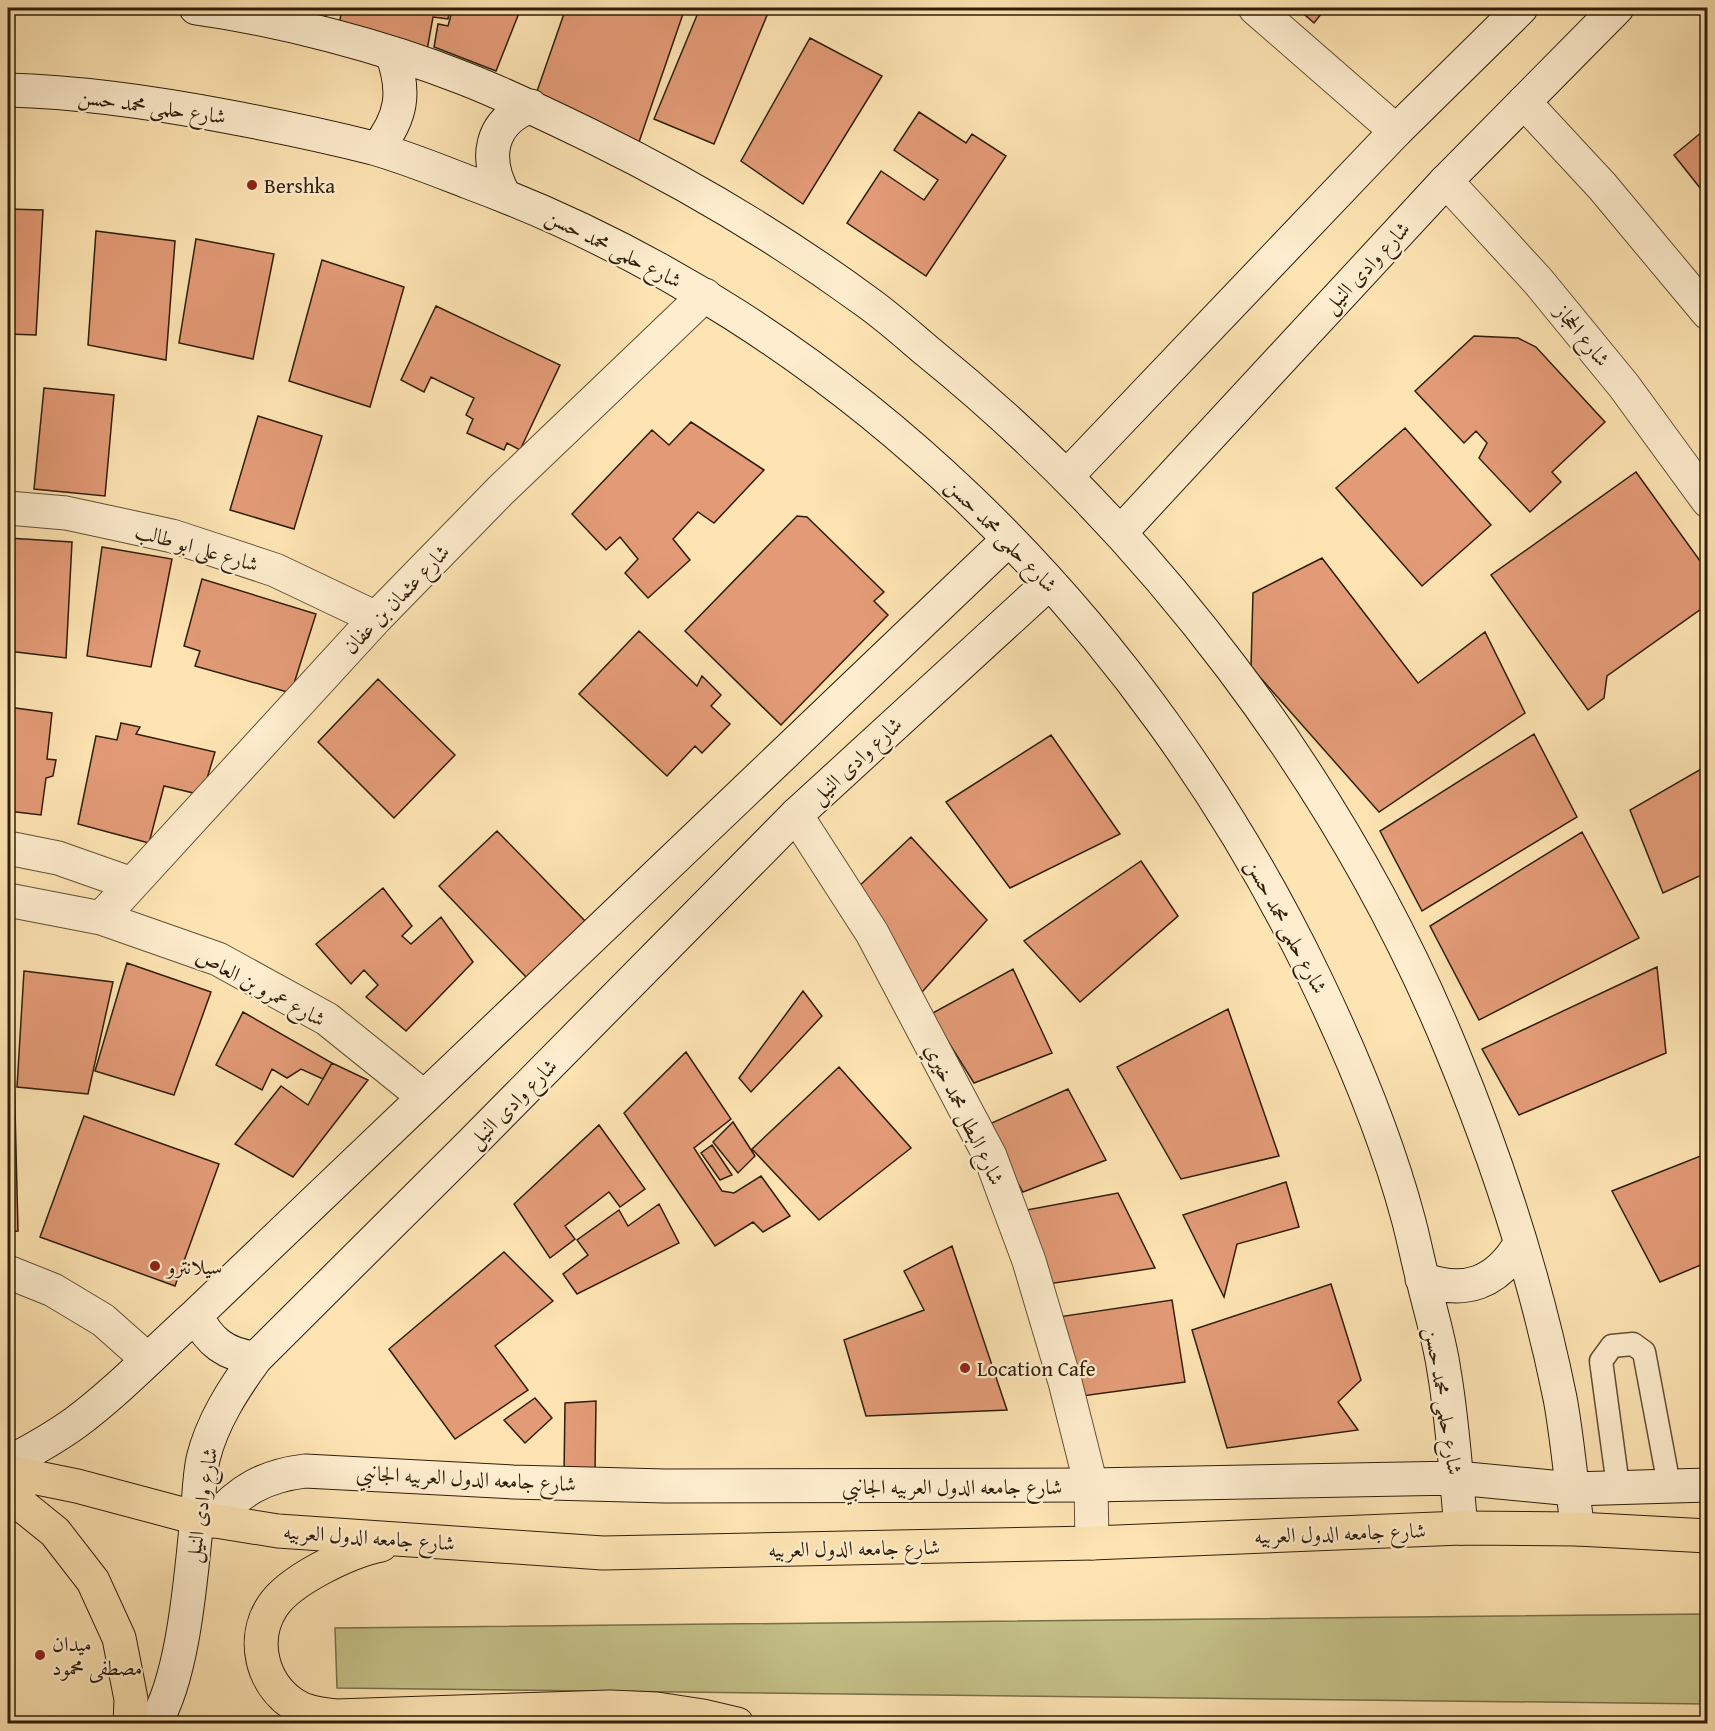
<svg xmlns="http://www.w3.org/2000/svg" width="1715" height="1731" viewBox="0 0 1715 1731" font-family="'Gentium Book Plus',Amiri,serif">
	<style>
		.green { fill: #c5c289; stroke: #7a7049; stroke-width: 1.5 }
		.building { fill: #e39b77; stroke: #2f1e09; stroke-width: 1.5 }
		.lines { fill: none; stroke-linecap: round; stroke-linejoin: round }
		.lane-casing { stroke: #635034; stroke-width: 25 }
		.street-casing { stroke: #635034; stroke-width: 35 }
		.secondary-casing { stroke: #2f1e09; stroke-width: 35 }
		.primary-casing { stroke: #2f1e09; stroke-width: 35 }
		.lane { stroke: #feedce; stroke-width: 22 }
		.street { stroke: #feedce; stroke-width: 33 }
		.secondary { stroke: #feedce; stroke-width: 33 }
		.primary { stroke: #fee4b3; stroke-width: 33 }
		.poi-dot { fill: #8f2418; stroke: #feedce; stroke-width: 2 }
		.labels { text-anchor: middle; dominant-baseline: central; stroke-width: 4.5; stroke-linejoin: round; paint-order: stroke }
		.street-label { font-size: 21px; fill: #2f1e09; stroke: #feedce }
		.poi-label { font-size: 21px; fill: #2f1e09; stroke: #feedce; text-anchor: start }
	</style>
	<rect width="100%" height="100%" fill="#fee4b3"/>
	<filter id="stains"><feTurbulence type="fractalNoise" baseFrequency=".00333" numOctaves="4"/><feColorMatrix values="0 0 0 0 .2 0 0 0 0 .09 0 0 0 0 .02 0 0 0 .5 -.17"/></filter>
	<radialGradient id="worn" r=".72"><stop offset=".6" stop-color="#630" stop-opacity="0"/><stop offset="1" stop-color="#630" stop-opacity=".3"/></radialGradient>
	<!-- green -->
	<path class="green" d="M 1707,1614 L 1707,1704 L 337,1688 L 335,1628 Z"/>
	<!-- building -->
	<path class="building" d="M 286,8 L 329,8 L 326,17 Z
		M 342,8 L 450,8 L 448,19 L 433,17 L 426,56 L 339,26 Z
		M 453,8 L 521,8 L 496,71 L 434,47 L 438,24 L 448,26 Z
		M 566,8 L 685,8 L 639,142 L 535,97 Z
		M 700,8 L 770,8 L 714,144 L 654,119 Z
		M 1297,8 L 1326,8 L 1314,23 Z
		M 810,38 L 882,76 L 803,204 L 741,161 Z
		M 919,112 L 966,143 L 972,134 L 1006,156 L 926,276 L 847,223 L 881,171 L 924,200 L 938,180 L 894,150 Z
		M 1708,127 L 1708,198 L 1674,155 Z
		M 8,209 L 43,210 L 36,335 L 8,334 Z
		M 96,231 L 175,241 L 166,360 L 88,345 Z
		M 196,239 L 274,254 L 253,359 L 179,343 Z
		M 322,260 L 404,287 L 370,407 L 289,381 Z
		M 436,306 L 560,365 L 520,450 L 507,443 L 504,450 L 467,433 L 473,419 L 466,415 L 474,398 L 431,377 L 424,392 L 401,380 Z
		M 1474,336 L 1518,338 L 1536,347 L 1605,422 L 1552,472 L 1561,482 L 1530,512 L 1479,458 L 1487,443 L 1476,431 L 1464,443 L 1415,391 Z
		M 8,372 L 14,372 L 8,466 Z
		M 44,388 L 114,395 L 105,496 L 34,489 Z
		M 258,416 L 322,436 L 294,529 L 230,510 Z
		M 691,422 L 764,470 L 714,523 L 698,512 L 673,539 L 690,560 L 648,598 L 625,573 L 638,559 L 620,537 L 606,550 L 572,514 L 652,430 L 669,445 Z
		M 1405,428 L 1491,525 L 1422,586 L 1336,488 Z
		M 1636,472 L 1708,572 L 1708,604 L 1607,676 L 1604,698 L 1588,710 L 1491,575 Z
		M 797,516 L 807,517 L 884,592 L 874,601 L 888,615 L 781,725 L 685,631 Z
		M 8,538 L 72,542 L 66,658 L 8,651 Z
		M 102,547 L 172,559 L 151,667 L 87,656 Z
		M 1322,558 L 1418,683 L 1485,632 L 1525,713 L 1379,812 L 1251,667 L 1253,593 Z
		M 202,579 L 316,614 L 291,693 L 195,666 L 200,651 L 184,646 Z
		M 639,631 L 697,686 L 702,676 L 721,695 L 711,706 L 730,724 L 702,753 L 695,746 L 667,776 L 579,694 Z
		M 378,679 L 455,755 L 394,818 L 318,742 Z
		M 8,707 L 52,713 L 47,759 L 56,760 L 53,776 L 46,778 L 41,815 L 8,811 Z
		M 121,723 L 140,727 L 136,734 L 215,752 L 202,795 L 164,786 L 149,843 L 78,824 L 96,736 L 117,740 Z
		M 1534,734 L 1577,817 L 1422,911 L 1380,831 Z
		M 1051,735 L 1120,834 L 1010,888 L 946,802 Z
		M 1708,765 L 1708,872 L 1663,893 L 1630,810 Z
		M 497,831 L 588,924 L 527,978 L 439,886 Z
		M 1582,832 L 1639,938 L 1479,1020 L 1430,926 Z
		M 911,837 L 987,920 L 922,992 L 856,889 Z
		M 1141,861 L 1178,916 L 1080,1002 L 1024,941 Z
		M 383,888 L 412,926 L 402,936 L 411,944 L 441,917 L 473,962 L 406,1031 L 366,997 L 378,985 L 364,970 L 351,984 L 316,944 Z
		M 127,963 L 211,992 L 174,1095 L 95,1071 Z
		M 1657,967 L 1666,1053 L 1519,1115 L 1482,1049 Z
		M 1013,969 L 1052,1053 L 974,1083 L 931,1014 Z
		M 24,971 L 113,982 L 88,1094 L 17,1087 Z
		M 803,991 L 822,1016 L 751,1092 L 739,1078 Z
		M 1228,1009 L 1279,1156 L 1181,1179 L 1117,1067 Z
		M 243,1012 L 332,1063 L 323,1079 L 301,1069 L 287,1078 L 272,1069 L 262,1090 L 216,1065 Z
		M 686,1052 L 731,1119 L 694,1148 L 722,1191 L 734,1193 L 761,1176 L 790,1216 L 763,1232 L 753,1222 L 715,1246 L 624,1113 Z
		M 332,1063 L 368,1080 L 293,1177 L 235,1144 L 281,1086 L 308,1105 Z
		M 8,1067 L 14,1067 L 18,1231 L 8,1232 Z
		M 839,1067 L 911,1148 L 819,1220 L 752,1149 Z
		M 1068,1089 L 1106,1160 L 1023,1192 L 985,1126 Z
		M 84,1116 L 219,1164 L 175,1286 L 40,1237 Z
		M 733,1122 L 755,1156 L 738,1173 L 713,1142 Z
		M 599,1125 L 645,1189 L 620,1207 L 609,1192 L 565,1226 L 575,1239 L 550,1258 L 514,1204 Z
		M 712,1145 L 732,1175 L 720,1180 L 701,1153 Z
		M 1708,1153 L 1708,1262 L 1660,1282 L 1612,1191 Z
		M 1286,1182 L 1299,1227 L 1237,1244 L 1224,1297 L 1183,1215 Z
		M 1118,1193 L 1155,1268 L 1048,1284 L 1021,1211 Z
		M 659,1204 L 679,1243 L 577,1294 L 563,1274 L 588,1255 L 577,1240 L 619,1210 L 628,1226 Z
		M 952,1246 L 1007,1410 L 866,1416 L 844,1340 L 924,1310 L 904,1271 Z
		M 504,1252 L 553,1301 L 495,1346 L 528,1390 L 455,1439 L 389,1349 Z
		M 1331,1284 L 1361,1380 L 1338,1402 L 1358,1430 L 1227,1448 L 1192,1330 Z
		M 1172,1300 L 1185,1382 L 1082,1396 L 1058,1317 Z
		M 535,1398 L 552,1418 L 525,1443 L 504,1420 Z
		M 596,1401 L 595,1472 L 564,1475 L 565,1403 Z"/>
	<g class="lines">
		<!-- lane casing -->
		<g class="lane-casing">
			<path id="lane" d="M 1618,1486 L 1601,1361 L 1612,1346 L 1633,1344 L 1644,1352 L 1669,1485"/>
		</g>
		<!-- street casing -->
		<g class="street-casing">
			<path id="street" d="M 1255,8 L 1396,131
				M 1524,102 L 1602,186 L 1708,313
				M 1446,181 L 1538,281 L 1624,386 L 1708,501
				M 8,508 L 66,513 L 172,536 L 275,570 L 376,618
				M 796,815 L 872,933 L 990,1156 L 1029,1261 L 1065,1382 L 1091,1485 L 1092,1543
				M 8,848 L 58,858 L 132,884
				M 8,900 L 101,918 L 218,959 L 327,1019 L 424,1097
				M 101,918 L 376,618 L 501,490 L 705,295
				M 8,1272 L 53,1290 L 103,1320 L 147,1359"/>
		</g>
		<!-- secondary casing -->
		<g class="secondary-casing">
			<path id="secondary" d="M 196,8 C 282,20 382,46 463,78 C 507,95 550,116 593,137 C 689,184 781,239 867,302 C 888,317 907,334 927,351 C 1151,532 1342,783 1452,1051 C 1498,1162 1536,1280 1560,1398 C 1568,1441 1571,1486 1578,1529
				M 8,90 C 82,92 157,103 230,117 C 278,126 326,136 373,148 C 405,157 437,170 468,182 C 843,320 1143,621 1315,978 C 1352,1055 1386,1136 1408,1218 C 1414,1240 1418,1262 1424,1284 C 1431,1313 1440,1342 1444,1371 C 1453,1423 1456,1476 1461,1528
				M 377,149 C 402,117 406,92 392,54
				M 504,195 C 484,159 489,122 531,106
				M 1067,476 L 1396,131 L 1521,8
				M 1120,533 L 1446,181 L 1617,8
				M 1422,1279 C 1465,1295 1497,1283 1520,1244
				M 196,1315 C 209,1342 226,1355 256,1358
				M 8,1463 C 31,1451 54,1438 75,1423 C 118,1391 156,1351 196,1315 L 1008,540
				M 213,1521 C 240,1490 264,1476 305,1471 L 513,1482 L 665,1486 L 1091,1485 L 1457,1478 L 1572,1489 L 1708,1485
				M 154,1724 C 184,1678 191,1574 197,1518 C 199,1499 199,1478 203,1459 C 212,1422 234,1388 256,1358 L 471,1144 L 796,815 L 1049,583"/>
		</g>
		<!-- primary casing -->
		<g class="primary-casing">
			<path id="primary" d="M 8,1472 L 77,1486 L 197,1518 L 278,1531 L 603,1553 L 1092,1543 L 1461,1528 L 1578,1529 L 1708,1536
				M 8,1494 L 55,1532 L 93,1581 L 119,1638 L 131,1699 L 130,1724
				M 381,1545 C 350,1551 289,1580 272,1607 C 251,1640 262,1683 293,1704 C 306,1713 321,1714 336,1716 L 610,1707 L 657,1709 L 703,1716 L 737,1724"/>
		</g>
		<!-- lane -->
		<use href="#lane" class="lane"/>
		<!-- street -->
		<use href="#street" class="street"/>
		<!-- secondary -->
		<use href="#secondary" class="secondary"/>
		<!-- primary -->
		<use href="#primary" class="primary"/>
	</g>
	<!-- markers -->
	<g class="poi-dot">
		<circle cx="252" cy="185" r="6"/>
		<circle cx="155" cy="1266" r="6"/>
		<circle cx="965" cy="1368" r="6"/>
		<circle cx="40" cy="1655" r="6"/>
	</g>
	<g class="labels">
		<!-- street labels -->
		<g class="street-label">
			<text transform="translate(152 106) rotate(8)">شارع حلمى محمد حسن</text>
			<text transform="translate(614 248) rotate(27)">شارع حلمى محمد حسن</text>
			<text transform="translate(1366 267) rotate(-47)">شارع وادى النيل</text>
			<text transform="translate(1583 335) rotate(51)">شارع الحجاز</text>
			<text transform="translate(1002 535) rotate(46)">شارع حلمى محمد حسن</text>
			<text transform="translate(197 547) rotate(16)">شارع على ابو طالب</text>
			<text transform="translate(396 599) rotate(-46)">شارع عثمان بن عفان</text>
			<text transform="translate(856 760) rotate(-43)">شارع وادى النيل</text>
			<text transform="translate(1287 926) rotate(62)">شارع حلمى محمد حسن</text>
			<text transform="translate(261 987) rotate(28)">شارع عمرو بن العاص</text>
			<text transform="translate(512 1103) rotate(-45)">شارع وادى النيل</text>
			<text transform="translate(965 1114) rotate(64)">شارع البطل محمد خيري</text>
			<text transform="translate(1444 1401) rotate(81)">شارع حلمى محمد حسن</text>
			<text transform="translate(466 1478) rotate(3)">شارع جامعه الدول العربيه الجانبي</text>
			<text x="952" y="1486">شارع جامعه الدول العربيه الجانبي</text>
			<text transform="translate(201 1505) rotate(-81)">شارع وادى النيل</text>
			<text transform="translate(1340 1533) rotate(-2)">شارع جامعه الدول العربيه</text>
			<text transform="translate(369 1537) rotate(4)">شارع جامعه الدول العربيه</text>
			<text transform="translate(854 1548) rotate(-1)">شارع جامعه الدول العربيه</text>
		</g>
		<!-- poi labels -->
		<g class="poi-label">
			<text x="264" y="185">Bershka</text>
			<text x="167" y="1266">سيلانترو</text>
			<text x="977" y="1368">Location Cafe</text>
			<text x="52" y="1643">ميدان<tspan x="52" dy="24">مصطفى محمود</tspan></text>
		</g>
	</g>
	<!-- margin -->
	<rect width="1715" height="1731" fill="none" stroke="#fee4b3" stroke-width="30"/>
	<rect x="9" y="9" width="1697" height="1713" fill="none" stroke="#2f1e09" stroke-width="3"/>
	<rect x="15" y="15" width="1685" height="1701" fill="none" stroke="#2f1e09" stroke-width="1.5"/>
	<rect width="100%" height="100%" filter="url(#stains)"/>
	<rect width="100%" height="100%" fill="url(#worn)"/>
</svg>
